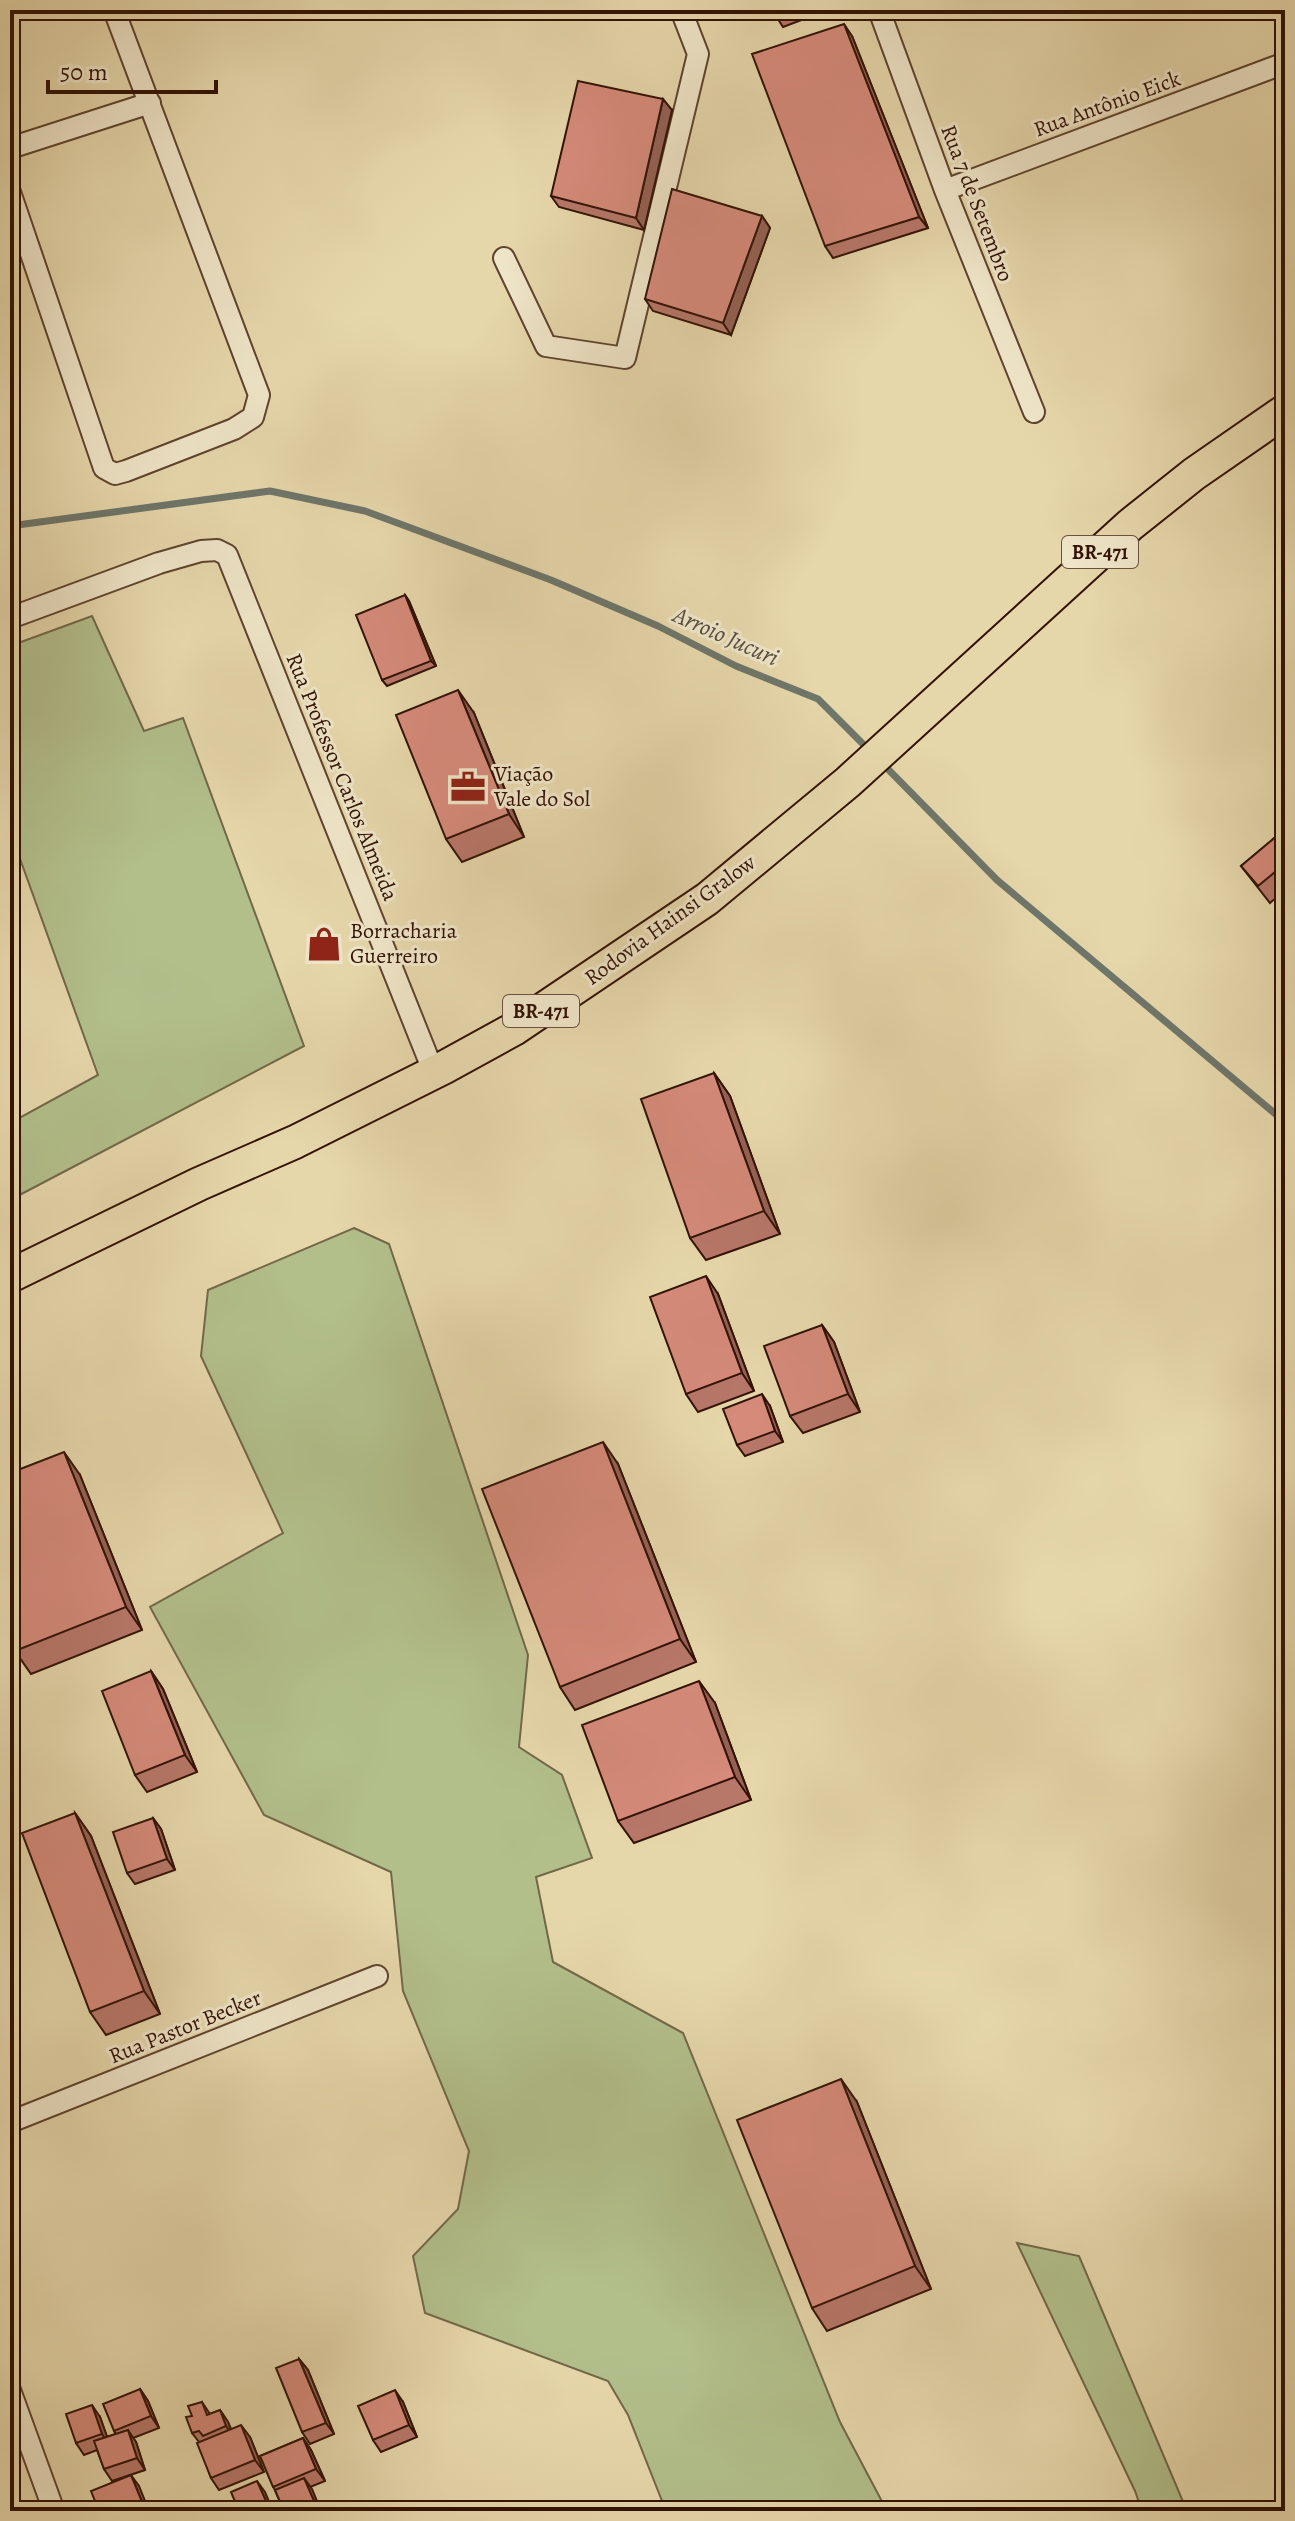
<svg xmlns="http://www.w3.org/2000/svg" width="1295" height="2521" viewBox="0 0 1295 2521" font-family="Alegreya,serif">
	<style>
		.green { fill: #b2bf8b; stroke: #726848; stroke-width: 2 }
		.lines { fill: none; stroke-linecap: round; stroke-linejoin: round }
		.stream { stroke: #6e766a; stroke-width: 7 }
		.minor-casing { stroke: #5f432e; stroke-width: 24 }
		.primary-casing { stroke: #321205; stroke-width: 36 }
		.minor { stroke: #efe5c8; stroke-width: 20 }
		.primary { stroke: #e6d7ab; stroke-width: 32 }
		.wall { fill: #b77769; stroke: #321205; stroke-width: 2 }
		.shaded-wall { fill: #956155; stroke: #321205; stroke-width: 2 }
		.building { fill: #d58a7a; stroke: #321205; stroke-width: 2 }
		.labels { text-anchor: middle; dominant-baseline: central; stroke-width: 6; stroke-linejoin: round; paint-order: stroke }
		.shield { fill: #efe5c8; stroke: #6b5140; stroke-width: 2 }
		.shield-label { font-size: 20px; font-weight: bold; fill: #321205 }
		.street-label { font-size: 22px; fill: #321205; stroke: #efe5c8 }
		.poi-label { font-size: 22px; fill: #321205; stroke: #efe5c8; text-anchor: start }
		.water-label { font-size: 24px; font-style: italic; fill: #554c40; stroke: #efe5c8 }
	</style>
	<rect width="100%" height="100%" fill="#e6d7ab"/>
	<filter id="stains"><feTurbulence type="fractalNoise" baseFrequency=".0025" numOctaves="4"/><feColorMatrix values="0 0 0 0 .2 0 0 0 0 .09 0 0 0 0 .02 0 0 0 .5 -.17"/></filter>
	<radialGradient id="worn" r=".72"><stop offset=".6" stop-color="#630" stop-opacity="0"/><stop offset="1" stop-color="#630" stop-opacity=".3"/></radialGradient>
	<!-- green -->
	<path class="green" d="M 92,616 L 144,731 L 183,718 L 304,1046 L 10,1200 L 10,1123 L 98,1075 L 10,831 L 10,646 Z
		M 354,1228 L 389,1244 L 528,1655 L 519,1747 L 562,1775 L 592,1858 L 536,1877 L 553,1962 L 683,2033 L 840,2422 L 887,2511 L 666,2511 L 628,2415 L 608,2381 L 425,2313 L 413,2256 L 458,2209 L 469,2151 L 403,1991 L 391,1872 L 264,1815 L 150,1607 L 283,1533 L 201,1356 L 208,1290 Z
		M 1017,2243 L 1079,2256 L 1187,2511 L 1142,2511 L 1135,2491 Z"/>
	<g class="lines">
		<!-- stream -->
		<path class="stream" d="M 10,526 L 270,491 L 365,511 L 551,580 L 658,626 L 736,666 L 818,699 L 869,750
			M 880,761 L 997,880 L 1285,1122"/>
		<!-- minor casing -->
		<g class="minor-casing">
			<path id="minor" d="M 879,10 L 945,190 L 1034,412
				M 10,148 L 150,103
				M 945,190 L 1285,63
				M 10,192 L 104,468 L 115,474 L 126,471 L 234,429 L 253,417 L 259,395 L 114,10
				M 504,258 L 546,346 L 625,358 L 698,54 L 681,10
				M 10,618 L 159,563 L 201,551 L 217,550 L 227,555 L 434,1073
				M 10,2122 L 377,1976
				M 10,2390 L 54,2511"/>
		</g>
		<!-- primary casing -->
		<g class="primary-casing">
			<path id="primary" d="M 10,1276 L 199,1184 L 295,1142 L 443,1068 L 514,1029 L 707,899 L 848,782 L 1130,525 L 1194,474 L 1285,411"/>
		</g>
		<!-- minor -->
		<use href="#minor" class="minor"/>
		<!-- primary -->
		<use href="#primary" class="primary"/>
	</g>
	<!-- wall -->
	<path class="wall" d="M 772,10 L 828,10 L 783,27 Z
		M 852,36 L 928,228 L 833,258 L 825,246 Z
		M 672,110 L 644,230 L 559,207 L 551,196 Z
		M 762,216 L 770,228 L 731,335 L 653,311 L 645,299 Z
		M 405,595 L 409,601 L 436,666 L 387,686 L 382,680 Z
		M 474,713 L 524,837 L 462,862 L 446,839 Z
		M 1285,829 L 1285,890 L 1270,903 L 1241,866 Z
		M 714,1073 L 730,1096 L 780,1234 L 706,1260 L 690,1238 Z
		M 718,1294 L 754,1391 L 698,1412 L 686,1394 Z
		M 822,1325 L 834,1342 L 860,1412 L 803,1433 L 790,1416 Z
		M 770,1406 L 783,1442 L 745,1456 L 737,1445 Z
		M 618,1464 L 696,1662 L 575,1710 L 560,1687 Z
		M 80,1475 L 142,1630 L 31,1674 L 15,1651 Z
		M 151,1671 L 163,1689 L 197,1772 L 147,1792 L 135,1775 Z
		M 715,1703 L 751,1800 L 634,1843 L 618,1821 Z
		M 75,1813 L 91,1836 L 160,2014 L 106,2035 L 90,2012 Z
		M 153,1818 L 161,1829 L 175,1870 L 135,1884 L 127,1873 Z
		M 857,2102 L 931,2289 L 827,2331 L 812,2308 Z
		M 299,2359 L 308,2370 L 334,2434 L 310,2444 L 302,2432 Z
		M 140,2389 L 148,2401 L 159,2428 L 133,2438 L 136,2442 L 145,2470 L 112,2481 L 104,2469 L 97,2450 L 84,2455 L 76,2443 L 100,2417 L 107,2437 L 116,2434 L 114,2431 Z
		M 202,2402 L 210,2414 L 220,2410 L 228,2422 L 231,2429 L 250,2437 L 264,2472 L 219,2490 L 211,2478 L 199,2442 L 192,2433 L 192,2416 Z
		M 403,2402 L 417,2437 L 381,2452 L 373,2440 Z
		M 303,2438 L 311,2450 L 325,2481 L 310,2487 L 321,2511 L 284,2511 L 260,2456 Z"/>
	<!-- shaded-wall -->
	<path class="shaded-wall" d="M 844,24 L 852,36 L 928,228 L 919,217 Z
		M 663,99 L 672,110 L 644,230 L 636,218 Z
		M 762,216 L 770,228 L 731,335 L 723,323 Z
		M 405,595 L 409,601 L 436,666 L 431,661 Z
		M 458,690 L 474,713 L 524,837 L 509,814 Z
		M 714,1073 L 730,1096 L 780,1234 L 764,1211 Z
		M 706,1276 L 718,1294 L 754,1391 L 742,1373 Z
		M 822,1325 L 834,1342 L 860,1412 L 848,1394 Z
		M 762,1394 L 770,1406 L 783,1442 L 775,1431 Z
		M 603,1442 L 618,1464 L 696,1662 L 680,1639 Z
		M 64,1452 L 80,1475 L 142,1630 L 126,1607 Z
		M 151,1671 L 163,1689 L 197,1772 L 185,1755 Z
		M 699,1681 L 715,1703 L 751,1800 L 735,1777 Z
		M 75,1813 L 91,1836 L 160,2014 L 144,1991 Z
		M 153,1818 L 161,1829 L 175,1870 L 167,1859 Z
		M 841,2079 L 857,2102 L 931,2289 L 915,2266 Z
		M 299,2359 L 308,2370 L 334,2434 L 326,2423 Z
		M 140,2389 L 148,2401 L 159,2428 L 151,2416 Z
		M 395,2390 L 403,2402 L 417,2437 L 409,2425 Z
		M 92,2405 L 100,2417 L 110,2445 L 102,2434 Z
		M 220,2410 L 228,2422 L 234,2438 L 226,2426 Z
		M 241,2425 L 250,2437 L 264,2472 L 255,2460 Z
		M 128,2430 L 136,2442 L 145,2470 L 137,2458 Z
		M 303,2438 L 311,2450 L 325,2481 L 316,2469 Z
		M 131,2475 L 139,2486 L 149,2511 L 146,2511 L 145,2509 Z
		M 304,2478 L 312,2489 L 321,2511 L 318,2511 Z
		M 257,2481 L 265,2492 L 273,2511 L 270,2510 Z"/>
	<!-- building -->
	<path class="building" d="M 844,24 L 919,217 L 825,246 L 752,54 Z
		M 578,81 L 663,99 L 636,218 L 551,196 Z
		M 672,189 L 762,216 L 723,323 L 645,299 Z
		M 405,595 L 431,661 L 382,680 L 356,615 Z
		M 458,690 L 509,814 L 446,839 L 396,715 Z
		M 1285,829 L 1285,884 L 1275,872 L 1258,886 L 1241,866 Z
		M 714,1073 L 764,1211 L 690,1238 L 641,1099 Z
		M 706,1276 L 742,1373 L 686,1394 L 650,1297 Z
		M 822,1325 L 848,1394 L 790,1416 L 764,1346 Z
		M 762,1394 L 775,1431 L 737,1445 L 723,1409 Z
		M 603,1442 L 680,1639 L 560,1687 L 482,1489 Z
		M 64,1452 L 126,1607 L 15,1651 L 10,1638 L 10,1473 Z
		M 151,1671 L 185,1755 L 135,1775 L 102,1691 Z
		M 699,1681 L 735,1777 L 618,1821 L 582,1725 Z
		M 75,1813 L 144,1991 L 90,2012 L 22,1833 Z
		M 153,1818 L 167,1859 L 127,1873 L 113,1832 Z
		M 841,2079 L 915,2266 L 812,2308 L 737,2120 Z
		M 299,2359 L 326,2423 L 302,2432 L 276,2368 Z
		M 140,2389 L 151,2416 L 114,2431 L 103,2404 Z
		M 395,2390 L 409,2425 L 373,2440 L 358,2406 Z
		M 202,2402 L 207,2415 L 220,2410 L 226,2426 L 203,2436 L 199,2431 L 192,2433 L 186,2417 L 192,2416 L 188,2406 Z
		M 92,2405 L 102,2434 L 76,2443 L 66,2414 Z
		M 241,2425 L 255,2460 L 211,2478 L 197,2443 Z
		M 128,2430 L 137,2458 L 104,2469 L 94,2441 Z
		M 303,2438 L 316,2469 L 273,2487 L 260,2456 Z
		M 131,2475 L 145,2509 L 141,2511 L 99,2511 L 91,2491 Z
		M 304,2478 L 318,2510 L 284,2511 L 275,2490 Z
		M 257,2481 L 270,2510 L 239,2511 L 231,2492 Z"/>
	<!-- icons -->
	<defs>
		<g id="office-bare" transform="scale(2.76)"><path d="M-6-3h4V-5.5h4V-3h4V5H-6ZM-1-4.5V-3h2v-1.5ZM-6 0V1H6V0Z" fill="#8f2418" stroke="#efe5c8" stroke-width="2.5" paint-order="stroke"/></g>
		<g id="shop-bare" transform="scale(2.76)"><path d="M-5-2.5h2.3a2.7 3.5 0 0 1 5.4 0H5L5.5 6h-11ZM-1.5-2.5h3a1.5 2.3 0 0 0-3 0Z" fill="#8f2418" stroke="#efe5c8" stroke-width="2.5" paint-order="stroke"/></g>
	</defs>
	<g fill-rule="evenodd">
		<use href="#office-bare" x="468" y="787"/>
		<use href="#shop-bare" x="324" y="944"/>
	</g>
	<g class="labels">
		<!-- shield labels -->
		<g class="shield">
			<rect x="1062" y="536" width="76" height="32" rx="6"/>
			<rect x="503" y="995" width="76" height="32" rx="6"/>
		</g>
		<g class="shield-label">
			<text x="1100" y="552">BR-471</text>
			<text x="541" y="1011">BR-471</text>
		</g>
		<!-- street labels -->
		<g class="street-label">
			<text transform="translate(1107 104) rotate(-20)">Rua Antônio Eick</text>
			<text transform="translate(977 203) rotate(69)">Rua 7 de Setembro</text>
			<text transform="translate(342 777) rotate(68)">Rua Professor Carlos Almeida</text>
			<text transform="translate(670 920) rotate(-36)">Rodovia Hainsi Gralow</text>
			<text transform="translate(185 2027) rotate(-22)">Rua Pastor Becker</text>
		</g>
		<!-- poi labels -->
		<g class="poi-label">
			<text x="494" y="774">Viação<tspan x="494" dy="25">Vale do Sol</tspan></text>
			<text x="350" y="931">Borracharia<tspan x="350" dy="25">Guerreiro</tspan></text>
		</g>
		<!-- water labels -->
		<g class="water-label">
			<text transform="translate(726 636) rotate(24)">Arroio Jucuri</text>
		</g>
	</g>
	<!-- margin -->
	<rect width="1295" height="2521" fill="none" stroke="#e6d7ab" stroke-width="40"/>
	<rect x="12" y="12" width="1271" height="2497" fill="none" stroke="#321205" stroke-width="4"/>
	<rect x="20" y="20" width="1255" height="2481" fill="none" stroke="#321205" stroke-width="2"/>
	<!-- scale -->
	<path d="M48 80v12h168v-12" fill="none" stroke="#321205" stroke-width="4"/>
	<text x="60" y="80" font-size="24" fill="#321205" stroke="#efe5c8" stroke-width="6" paint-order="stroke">50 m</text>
	<rect width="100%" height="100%" filter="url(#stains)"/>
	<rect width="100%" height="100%" fill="url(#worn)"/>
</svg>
